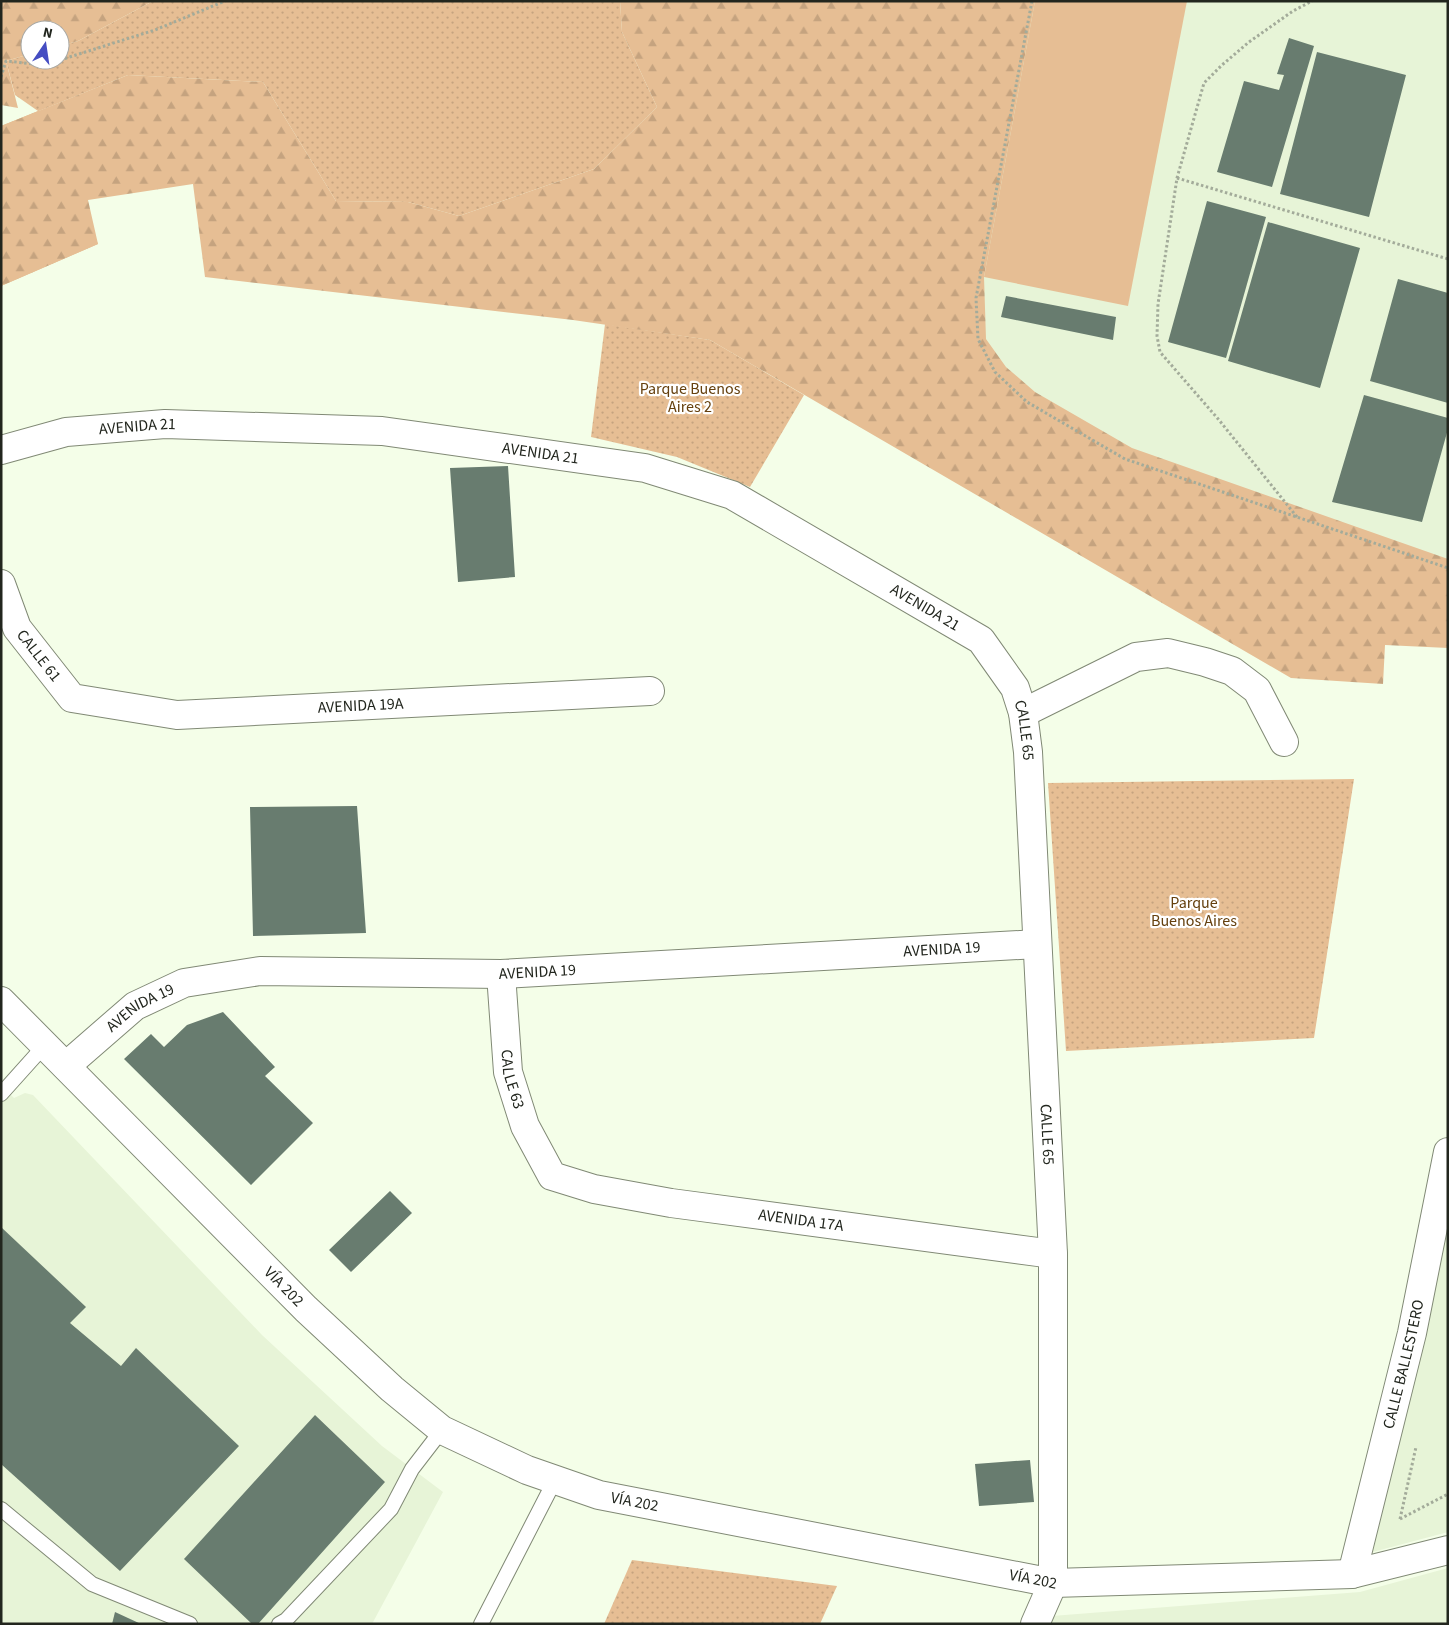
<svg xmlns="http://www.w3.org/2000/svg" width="1449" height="1625" viewBox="0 0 1449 1625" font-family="'Source Sans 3',sans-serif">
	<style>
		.built { fill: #e7f4d7 }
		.green { fill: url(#green-dots) }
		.forest { fill: url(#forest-firs) }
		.pitch { fill: #e6be94 }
		.building { fill: #687c6f }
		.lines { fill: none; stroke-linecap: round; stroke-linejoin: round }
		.service-casing { stroke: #808975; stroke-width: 16 }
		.minor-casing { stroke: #808975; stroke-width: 30 }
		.secondary-casing { stroke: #808975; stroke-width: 30 }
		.path { stroke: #a3ab9a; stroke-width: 3; stroke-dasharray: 2.5 2.5; stroke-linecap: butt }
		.service { stroke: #fff; stroke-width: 14 }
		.minor { stroke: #fff; stroke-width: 28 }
		.secondary { stroke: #fff; stroke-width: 28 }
		.labels { text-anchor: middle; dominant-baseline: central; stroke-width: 4.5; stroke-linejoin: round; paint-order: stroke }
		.park-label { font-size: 16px; fill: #65400e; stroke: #fff }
		.street-label { font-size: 16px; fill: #22261e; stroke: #fff }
	</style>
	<defs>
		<pattern id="green-dots" width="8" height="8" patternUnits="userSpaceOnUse" patternTransform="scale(1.25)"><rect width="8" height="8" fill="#e6be94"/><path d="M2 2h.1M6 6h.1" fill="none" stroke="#c5a37f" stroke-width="1.8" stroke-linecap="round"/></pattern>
		<pattern id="forest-firs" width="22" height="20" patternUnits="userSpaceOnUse" patternTransform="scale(1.25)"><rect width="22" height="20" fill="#e6be94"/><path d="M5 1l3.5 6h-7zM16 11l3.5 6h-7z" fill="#c5a37f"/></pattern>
	</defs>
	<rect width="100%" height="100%" fill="#f4fee8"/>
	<!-- built -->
	<path class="built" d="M 855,1 L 1448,1 L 1448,647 L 782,355 Z
		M 1,1085 L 14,1098 L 25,1093 L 33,1095 L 262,1335 L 382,1446 L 443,1492 L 372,1624 L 1,1624 Z
		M 1448,1211 L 1448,1532 L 1369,1553 Z
		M 1448,1568 L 1448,1624 L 1049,1624 L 1052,1616 L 1360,1592 Z"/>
	<!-- green -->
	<path class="green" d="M 153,1 L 620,1 L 622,32 L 657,107 L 594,169 L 459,216 L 408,202 L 336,201 L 263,82 L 128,75 L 39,111 L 98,244 L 1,286 L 1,126 L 38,111 L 15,95 L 6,61 L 30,54 L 30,60 L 60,60 L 60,46 L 78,41 Z
		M 605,324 L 710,340 L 804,395 L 750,487 L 677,457 L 591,437 Z
		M 1354,779 L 1314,1038 L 1066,1051 L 1048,783 Z
		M 632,1560 L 837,1586 L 820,1624 L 604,1624 Z"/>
	<!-- forest -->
	<path class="forest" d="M 1,1 L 153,1 L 78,41 L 60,46 L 60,30 L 30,30 L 30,54 L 6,61 L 18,108 L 1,105 Z
		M 620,1 L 1035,1 L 984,277 L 986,339 L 1006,367 L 1035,392 L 1132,448 L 1448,559 L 1448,648 L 1385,645 L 1383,684 L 1291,678 L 710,340 L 573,320 L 205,277 L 193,184 L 88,200 L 98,244 L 1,286 L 1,126 L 128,75 L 263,82 L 336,201 L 408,202 L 459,216 L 594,169 L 657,107 L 622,32 Z"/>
	<!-- pitch -->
	<path class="pitch" d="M 1035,1 L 1187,1 L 1128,306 L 984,277 Z"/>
	<!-- building -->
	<path class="building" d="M 1289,38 L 1314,46 L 1272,187 L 1217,172 L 1244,81 L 1279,90 L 1284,75 L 1277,74 Z
		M 1317,52 L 1406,75 L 1369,217 L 1280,194 Z
		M 1207,201 L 1266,217 L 1226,358 L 1168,342 Z
		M 1268,222 L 1360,248 L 1320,388 L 1228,361 Z
		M 1398,279 L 1448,293 L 1448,403 L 1370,381 Z
		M 1006,296 L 1116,317 L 1113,340 L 1001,317 Z
		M 1364,395 L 1448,418 L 1448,429 L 1422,522 L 1332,502 Z
		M 508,466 L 515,577 L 458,582 L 450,468 Z
		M 357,806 L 366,933 L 253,936 L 250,807 Z
		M 223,1012 L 275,1067 L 265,1076 L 313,1123 L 251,1185 L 124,1059 L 151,1034 L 164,1047 L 187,1025 Z
		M 390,1191 L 412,1213 L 351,1272 L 329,1250 Z
		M 1,1227 L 86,1307 L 70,1323 L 121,1366 L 136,1348 L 239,1446 L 120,1571 L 1,1464 Z
		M 315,1415 L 385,1482 L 258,1624 L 252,1624 L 184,1559 Z
		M 1030,1460 L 1034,1502 L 979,1506 L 975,1464 Z
		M 115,1612 L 141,1624 L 112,1624 Z"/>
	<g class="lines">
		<!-- service casing -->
		<g class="service-casing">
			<path id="service" d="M 1,1094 L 45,1045
				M 1,1509 L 92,1584 L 190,1624
				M 279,1624 L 286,1620 L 391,1509 L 412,1469 L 442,1430
				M 481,1624 L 555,1480"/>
		</g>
		<!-- minor casing -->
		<g class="minor-casing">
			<g id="minor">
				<path id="s1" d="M 1,450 L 66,432 L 165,424 L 382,431 L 645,468 L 732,495 L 981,640 L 1015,688 L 1023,713 L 1028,752 L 1053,1254 L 1053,1583 L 1035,1624"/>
				<path id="s2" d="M 1,584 L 17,628 L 72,698 L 177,715 L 650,691"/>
				<path d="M 1023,713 L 1136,657 L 1168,653 L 1205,662 L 1232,671 L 1257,690 L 1284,742"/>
				<path id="s3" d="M 501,974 L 508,1072 L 525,1126 L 552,1176 L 594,1189 L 671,1203 L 1053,1254"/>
				<path id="s4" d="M 66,1066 L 135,1006 L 184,983 L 260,971 L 501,974 L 1037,944"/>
				<path id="s5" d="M 1352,1574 L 1412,1333 L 1448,1152"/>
			</g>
		</g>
		<!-- secondary casing -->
		<g class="secondary-casing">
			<g id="secondary">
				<path id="s6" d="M 1,1001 L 306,1309 L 392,1389 L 442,1430 L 527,1470 L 599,1495 L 1053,1583 L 1352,1574 L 1448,1550"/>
			</g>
		</g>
		<!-- path -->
		<path class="path" d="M 1032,1 L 976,298 L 978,339 L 995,372 L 1027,402 L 1125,459 L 1448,568
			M 60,60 L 155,30 L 225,1
			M 1,77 L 6,61 L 44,65 L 60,60
			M 1177,178 L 1448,259
			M 1297,517 L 1219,420 L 1160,352 L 1157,336 L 1158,304 L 1177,178 L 1204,83 L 1222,65 L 1249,42 L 1293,11 L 1312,1
			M 1400,1519 L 1416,1447
			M 1400,1519 L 1448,1494"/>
		<!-- service -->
		<use href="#service" class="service"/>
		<!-- minor -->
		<use href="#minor" class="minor"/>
		<!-- secondary -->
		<use href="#secondary" class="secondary"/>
	</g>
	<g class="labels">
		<!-- park labels -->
		<g class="park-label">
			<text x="690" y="389">Parque Buenos<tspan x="690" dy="18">Aires 2</tspan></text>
			<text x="1194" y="903">Parque<tspan x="1194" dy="18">Buenos Aires</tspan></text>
		</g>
		<!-- street labels -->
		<g class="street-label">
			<text stroke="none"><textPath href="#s1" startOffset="139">AVENIDA 21</textPath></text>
			<text stroke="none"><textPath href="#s1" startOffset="544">AVENIDA 21</textPath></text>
			<text stroke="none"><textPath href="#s1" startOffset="964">AVENIDA 21</textPath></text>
			<text stroke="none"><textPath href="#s2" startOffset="82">CALLE 61</textPath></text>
			<text stroke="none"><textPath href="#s2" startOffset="426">AVENIDA 19A</textPath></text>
			<text stroke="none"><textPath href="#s1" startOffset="1131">CALLE 65</textPath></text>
			<text stroke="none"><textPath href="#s4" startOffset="905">AVENIDA 19</textPath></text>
			<text stroke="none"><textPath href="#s4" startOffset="500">AVENIDA 19</textPath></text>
			<text stroke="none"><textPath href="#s4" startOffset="95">AVENIDA 19</textPath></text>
			<text stroke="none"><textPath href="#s3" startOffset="106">CALLE 63</textPath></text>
			<text stroke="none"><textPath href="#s1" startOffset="1536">CALLE 65</textPath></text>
			<text stroke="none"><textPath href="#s3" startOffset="465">AVENIDA 17A</textPath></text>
			<text stroke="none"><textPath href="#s6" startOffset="402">VÍA 202</textPath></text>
			<text stroke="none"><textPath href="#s5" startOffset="216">CALLE BALLESTERO</textPath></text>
			<text stroke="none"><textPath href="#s6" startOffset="822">VÍA 202</textPath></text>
			<text stroke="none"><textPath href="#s6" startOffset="1228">VÍA 202</textPath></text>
		</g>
	</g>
	<!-- border -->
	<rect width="1449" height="1625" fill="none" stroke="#22261e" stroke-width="5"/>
	<!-- north arrow -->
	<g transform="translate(45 45) rotate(13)"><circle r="24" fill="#ffffff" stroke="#a7a8a5"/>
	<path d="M0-4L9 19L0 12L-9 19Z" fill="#454dc2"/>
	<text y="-8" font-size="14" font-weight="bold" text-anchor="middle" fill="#22261e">N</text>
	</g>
</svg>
